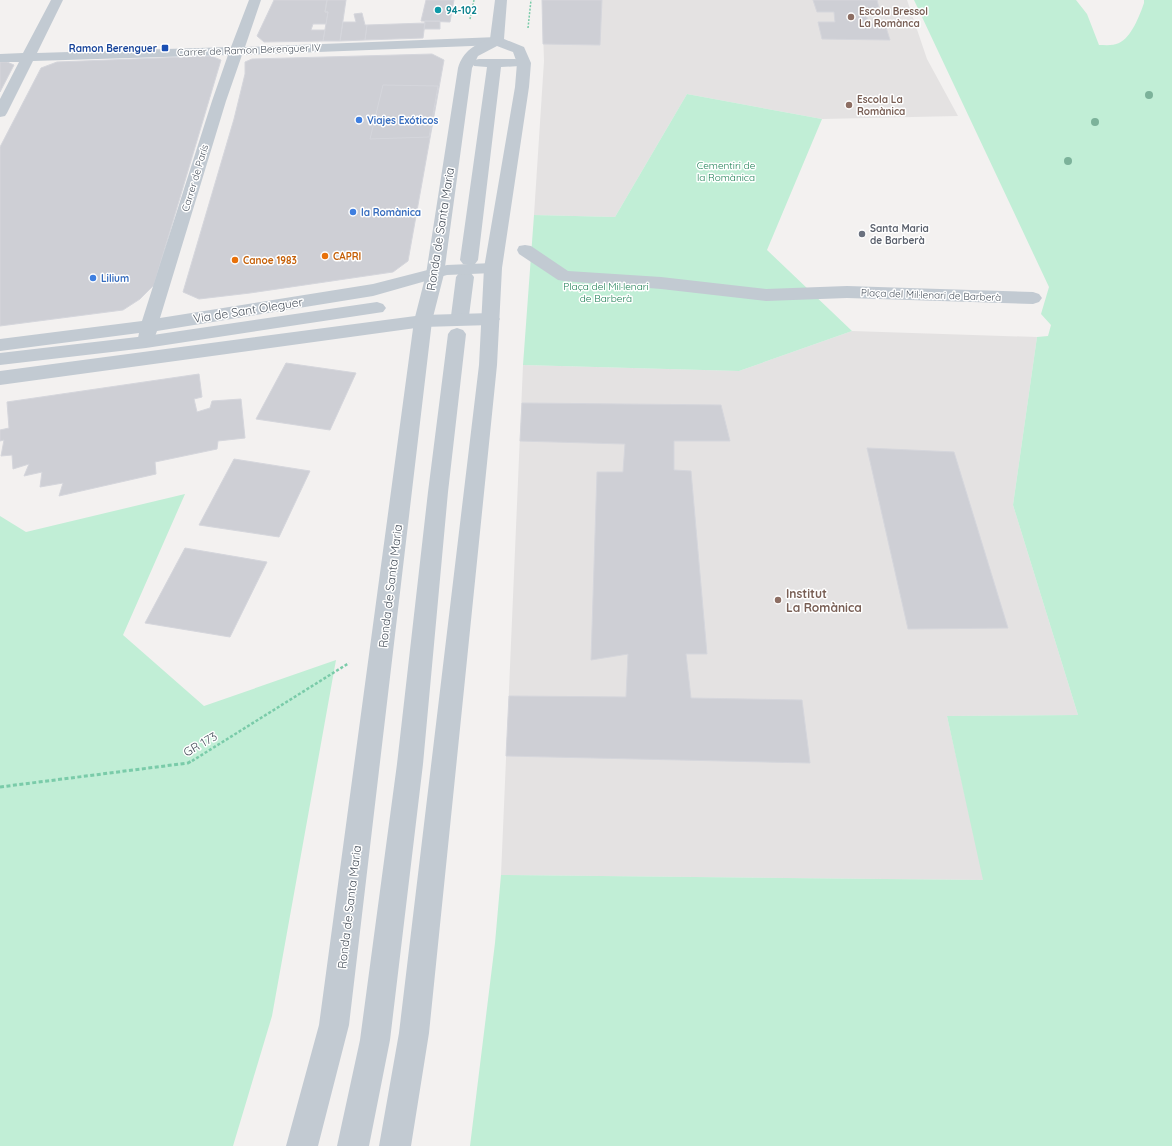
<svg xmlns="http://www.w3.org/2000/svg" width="1172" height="1146" viewBox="0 0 1172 1146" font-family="Quicksand,sans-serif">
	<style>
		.education { fill: #e4e2e2 }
		.green { fill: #c1eed6 }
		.building { fill: #cecfd5; stroke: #d5d6dc }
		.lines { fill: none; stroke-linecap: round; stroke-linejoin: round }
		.path-far2 { stroke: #7acba9; stroke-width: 1.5; stroke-dasharray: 2 1.5; stroke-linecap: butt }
		.path-far1 { stroke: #7acba9; stroke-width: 2.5; stroke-dasharray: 3 2; stroke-linecap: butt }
		.path { stroke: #7acba9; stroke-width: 3; stroke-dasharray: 4 2.5; stroke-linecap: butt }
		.pedestrian { fill: #c2cad2; fill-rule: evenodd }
		.minor { fill: #c2cad2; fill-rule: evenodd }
		.tertiary { fill: #c2cad2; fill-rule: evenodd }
		.tree { fill: #7cb29a }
		.culture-dot { fill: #0f9aa8; stroke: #fff; stroke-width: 1.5 }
		.education-dot { fill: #8d6e63; stroke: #fff; stroke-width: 1.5 }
		.transit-dot { fill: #1a4fb4; stroke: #fff; stroke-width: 1.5 }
		.shop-dot { fill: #3f7fe0; stroke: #fff; stroke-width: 1.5 }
		.worship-dot { fill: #6b7280; stroke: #fff; stroke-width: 1.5 }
		.food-dot { fill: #e8710a; stroke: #fff; stroke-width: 1.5 }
		.labels { text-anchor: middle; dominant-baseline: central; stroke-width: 3; stroke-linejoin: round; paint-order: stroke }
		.far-culture-label { font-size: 10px; font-weight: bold; fill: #0d838f; stroke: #fff; text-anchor: start }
		.far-education-label { font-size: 10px; font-weight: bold; fill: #785e54; stroke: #fff; text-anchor: start }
		.far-transit-label { font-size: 10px; font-weight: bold; fill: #164399; stroke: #fff; text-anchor: end }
		.far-street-label { font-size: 10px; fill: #49525d; stroke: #fff }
		.far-shop-label { font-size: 10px; font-weight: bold; fill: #366cbe; stroke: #fff; text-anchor: start }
		.far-park-label { font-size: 10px; fill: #1b7e53; stroke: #fff }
		.far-worship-label { font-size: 10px; font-weight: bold; fill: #5b616d; stroke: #fff; text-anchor: start }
		.far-food-label { font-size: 10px; font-weight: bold; fill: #c56008; stroke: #fff; text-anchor: start }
		.street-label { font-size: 12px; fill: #49525d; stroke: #fff }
		.education-label { font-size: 12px; font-weight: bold; fill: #785e54; stroke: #fff; text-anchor: start }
	</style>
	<rect width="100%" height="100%" fill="#f3f1f0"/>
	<!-- education -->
	<path class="education" d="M 542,0 L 907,0 L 927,59 L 958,116 L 822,119 L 687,94 L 615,217 L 534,215 L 544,61 Z
		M 852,331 L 1037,337 L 1013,505 L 1078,715 L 947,716 L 984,880 L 501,875 L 523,365 L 739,371 Z"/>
	<!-- green -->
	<path class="green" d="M 914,0 L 1076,0 L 1087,14 L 1099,45 C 1105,45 1113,46 1119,43 C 1131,38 1140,15 1144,3 L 1144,0 L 1172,0 L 1172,1146 L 470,1146 L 495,943 L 501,875 L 983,880 L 947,716 L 1078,715 L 1013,505 L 1037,337 L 1048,336 L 1051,325 L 1041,314 L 1049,287 Z
		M 687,94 L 822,119 L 767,250 L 852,331 L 739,371 L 523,365 L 534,215 L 615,217 Z
		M 185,494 L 123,635 L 204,706 L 336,660 L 272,1016 L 233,1146 L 0,1146 L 0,516 L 26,532 Z"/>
	<!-- building -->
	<path class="building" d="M 274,0 L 327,0 L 325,12 L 328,12 L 326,24 L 313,24 L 311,30 L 325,30 L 323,41 L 264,42 L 257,36 Z
		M 327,0 L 346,0 L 340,41 L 323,41 L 328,12 L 325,12 Z
		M 426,0 L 454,0 L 450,22 L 421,21 Z
		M 542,0 L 602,0 L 600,45 L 543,44 Z
		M 813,0 L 877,0 L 880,12 L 865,12 L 869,24 L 885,24 L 890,40 L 822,39 L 818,22 L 835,22 L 834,12 L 817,12 Z
		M 362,13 L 365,25 L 367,25 L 365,40 L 340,41 L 343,22 L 356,22 L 354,14 Z
		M 425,21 L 440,21 L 440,29 L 424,29 Z
		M 425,23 L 423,38 L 365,40 L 367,25 Z
		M 432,54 L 444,60 L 408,261 L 393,272 L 250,293 L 199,299 L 183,292 L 234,119 L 245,74 L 245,62 L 252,59 Z
		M 211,56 L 221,60 L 154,285 L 140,299 L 123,310 L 0,326 L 0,147 L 41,68 L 57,62 Z
		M 0,62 L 7,62 L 14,65 L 0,92 Z
		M 383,85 L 438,86 L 429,137 L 370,139 Z
		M 286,363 L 356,373 L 330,430 L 256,419 Z
		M 199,374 L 202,397 L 194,399 L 197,412 L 210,408 L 212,401 L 241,399 L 245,438 L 218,441 L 217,449 L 155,462 L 156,474 L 59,496 L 63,483 L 40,487 L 42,472 L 24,476 L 29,464 L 13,469 L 12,455 L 1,456 L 4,440 L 0,441 L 0,430 L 9,428 L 7,402 Z
		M 522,403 L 721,405 L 730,441 L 674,441 L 674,470 L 691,471 L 707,654 L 686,654 L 691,698 L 802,700 L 810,763 L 506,756 L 509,696 L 626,697 L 628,654 L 591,660 L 597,472 L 623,472 L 625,444 L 520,441 Z
		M 867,448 L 954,452 L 1008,628 L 908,629 Z
		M 234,459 L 310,471 L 279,537 L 199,525 Z
		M 185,548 L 267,562 L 230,637 L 145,623 Z"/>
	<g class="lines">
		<!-- path-far2 -->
		<path class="path-far2" d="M 470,19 L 474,0
			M 528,28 L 531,0"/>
		<!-- path-far1 -->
		<path class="path-far1" d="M 192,761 L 349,663"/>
		<!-- path -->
		<path class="path" d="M 0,787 L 188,763 L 193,760"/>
		<!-- pedestrian -->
		<path class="pedestrian" d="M 479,59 L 515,59 L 520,60 L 522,63 L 520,66 L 501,67 L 478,260 L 475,264 L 469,265 L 463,264 L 460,260 L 487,67 L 474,66 L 472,63 L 474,60 Z
			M 525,245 L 531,246 L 568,271 L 661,277 L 766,289 L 847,286 L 1033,292 L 1039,294 L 1042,298 L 1039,302 L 1033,304 L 847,298 L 766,301 L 661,289 L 564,281 L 558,280 L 519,254 L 517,250 L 519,246 Z
			M 465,272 L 471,273 L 474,277 L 469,316 L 466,320 L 460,322 L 454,320 L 451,316 L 456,277 L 459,273 Z
			M 377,302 L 383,304 L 386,308 L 383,312 L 146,348 L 0,365 L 0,353 L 146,336 Z
			M 457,328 L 463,330 L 466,334 L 448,492 L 423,764 L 390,1040 L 369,1146 L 337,1146 L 360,1040 L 397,764 L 428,492 L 448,334 L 451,330 Z"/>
		<!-- minor -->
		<path class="minor" d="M 51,0 L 63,0 L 37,53 L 231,47 L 249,0 L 261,0 L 245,47 L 497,37 L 502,38 L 504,41 L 502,44 L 497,45 L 242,55 L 226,101 L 160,318 L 373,284 L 447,265 L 493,263 L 499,264 L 502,268 L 499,272 L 493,273 L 447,275 L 373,296 L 157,331 L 153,342 L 147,344 L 141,342 L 138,338 L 139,333 L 0,351 L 0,339 L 142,321 L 212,101 L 228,55 L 33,61 L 7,113 L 5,116 L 0,117 L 0,99 L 19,62 L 0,62 L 0,54 L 23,53 Z
			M 491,313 L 497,315 L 500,319 L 497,323 L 491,325 L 423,327 L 0,385 L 0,371 L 423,315 Z"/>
		<!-- tertiary -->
		<path class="tertiary" d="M 495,0 L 507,0 L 504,39 L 524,47 L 531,63 L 529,87 L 502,268 L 497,365 L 429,1033 L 411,1146 L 379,1146 L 399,1033 L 479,365 L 484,268 L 515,87 L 517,63 L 513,52 L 497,46 L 478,56 L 472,68 L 444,274 L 432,321 L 349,1025 L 318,1146 L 286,1146 L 319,1025 L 414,321 L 426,274 L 458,68 C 463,51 475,44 490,39 Z"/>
	</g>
	<!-- trees -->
	<g class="tree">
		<circle cx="1149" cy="95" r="4"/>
		<circle cx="1095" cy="122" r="4"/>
		<circle cx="1068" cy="161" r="4"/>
	</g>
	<!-- markers -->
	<circle class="culture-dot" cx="438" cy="10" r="4"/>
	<g class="education-dot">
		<circle cx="851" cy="17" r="4"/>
		<circle cx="849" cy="105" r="4"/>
		<circle cx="778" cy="600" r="4"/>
	</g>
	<rect class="transit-dot" x="161" y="44" width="8" height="8" rx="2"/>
	<g class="shop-dot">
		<circle cx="359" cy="120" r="4"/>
		<circle cx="353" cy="212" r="4"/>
		<circle cx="93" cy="278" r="4"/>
	</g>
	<circle class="worship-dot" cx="862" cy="234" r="4"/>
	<g class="food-dot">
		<circle cx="325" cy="256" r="4"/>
		<circle cx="235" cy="260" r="4"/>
	</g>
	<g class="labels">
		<!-- far-culture labels -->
		<g class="far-culture-label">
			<text x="446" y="10">94-102</text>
		</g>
		<!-- far-education labels -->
		<g class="far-education-label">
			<text x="859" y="11">Escola Bressol<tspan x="859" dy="12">La Romànca</tspan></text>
			<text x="857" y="99">Escola La<tspan x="857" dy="12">Romànica</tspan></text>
		</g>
		<!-- far-transit labels -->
		<g class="far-transit-label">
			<text x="157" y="48">Ramon Berenguer</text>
		</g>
		<!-- far-street labels -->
		<g class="far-street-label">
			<text transform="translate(249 50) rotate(-2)">Carrer de Ramon Berenguer IV</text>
			<text transform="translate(195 178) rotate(-73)">Carrer de París</text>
			<text transform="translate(931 295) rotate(2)">Plaça del Mil·lenari de Barberà</text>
		</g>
		<!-- far-shop labels -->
		<g class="far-shop-label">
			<text x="367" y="120">Viajes Exóticos</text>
			<text x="361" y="212">la Romànica</text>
			<text x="101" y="278">Lilium</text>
		</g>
		<!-- far-park labels -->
		<g class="far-park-label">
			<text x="726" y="165">Cementiri de<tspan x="726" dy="12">la Romànica</tspan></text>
			<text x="606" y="286">Plaça del Mil·lenari<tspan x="606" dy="12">de Barberà</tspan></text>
		</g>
		<!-- far-worship labels -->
		<g class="far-worship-label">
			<text x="870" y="228">Santa Maria<tspan x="870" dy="12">de Barberà</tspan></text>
		</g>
		<!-- far-food labels -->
		<g class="far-food-label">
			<text x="333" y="256">CAPRI</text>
			<text x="243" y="260">Canoe 1983</text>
		</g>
		<!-- street labels -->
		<g class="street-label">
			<text transform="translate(440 229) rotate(-81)">Ronda de Santa Maria</text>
			<text transform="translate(248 310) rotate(-9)">Via de Sant Oleguer</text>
			<text transform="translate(390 586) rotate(-83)">Ronda de Santa Maria</text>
			<text transform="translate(200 744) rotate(-30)">GR 173</text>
			<text transform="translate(349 907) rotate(-83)">Ronda de Santa Maria</text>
		</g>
		<!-- education labels -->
		<g class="education-label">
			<text x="786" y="593">Institut<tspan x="786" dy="14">La Romànica</tspan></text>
		</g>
	</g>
</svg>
